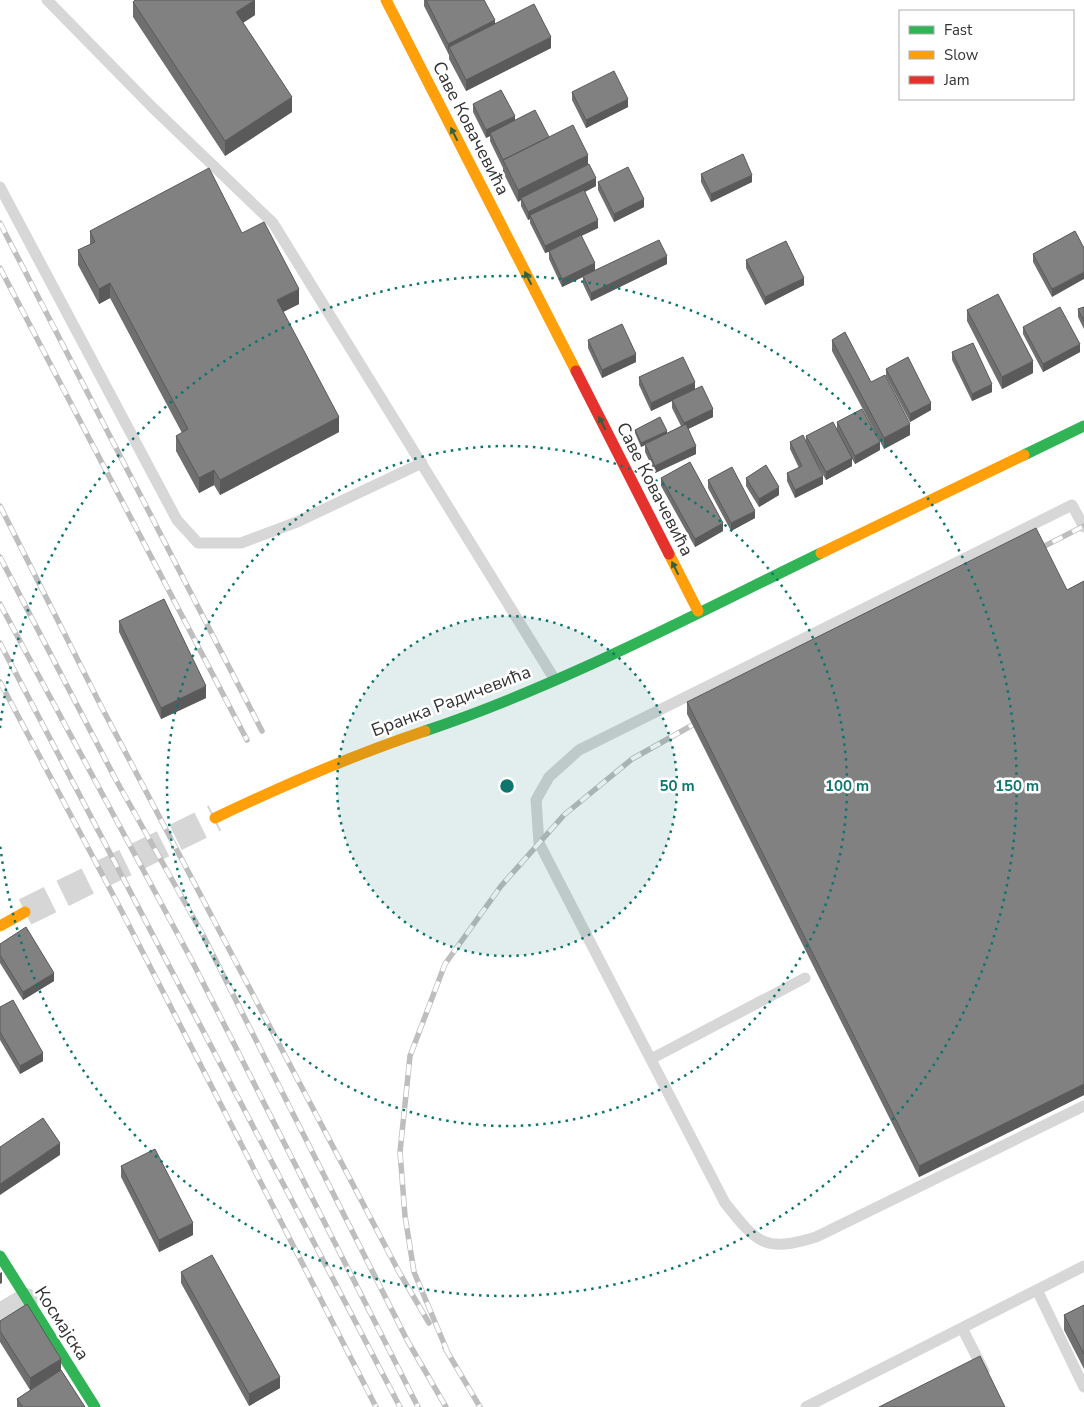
<svg xmlns="http://www.w3.org/2000/svg" width="1084" height="1407" viewBox="0 0 1084 1407" font-family="'Nunito Sans',sans-serif">
	<style>
		.lines { fill: none; stroke-linecap: round; stroke-linejoin: round }
		.secondary-tunnel { stroke: #d6d6d6; stroke-width: 28; stroke-dasharray: 28 14; stroke-linecap: butt }
		.lane { stroke: #d7d7d7; stroke-width: 11 }
		.street { stroke: #d7d7d7; stroke-width: 24 }
		.fast { stroke: #30b455; stroke-width: 11 }
		.slow { stroke: #ff9f0a; stroke-width: 11 }
		.jam { stroke: #e5322d; stroke-width: 11 }
		.rail-casing { stroke: #bebebe; stroke-width: 5.5 }
		.rail { stroke: #fff; stroke-width: 4; stroke-dasharray: 11; stroke-linecap: butt }
		.wall { fill: #6f6f6f }
		.shaded-wall { fill: #5a5a5a }
		.building { fill: #818181; stroke: #5a5a5a }
		.oneway { fill: #32603f }
		.ring { fill: none; stroke: #0f766e; stroke-width: 2.5; stroke-dasharray: 2.5 5 }
		.labels { text-anchor: middle; dominant-baseline: central; stroke-width: 5; stroke-linejoin: round; paint-order: stroke }
		.street-label { font-size: 18px; fill: #333; stroke: #fff }
		.centre { fill: #0f766e; stroke: #fff; stroke-width: 2.5 }
		.ring-label { font-size: 15px; text-anchor: middle; font-weight: bold; fill: #0f766e; stroke: #fff; stroke-width: 5; stroke-linejoin: round; paint-order: stroke }
	</style>
	<rect width="100%" height="100%" fill="#fff"/>
	<g class="lines">
		<!-- secondary-tunnel -->
		<path class="secondary-tunnel" d="M 25,912 L 215,818"/>
		<!-- lane -->
		<path class="lane" d="M 47,0 L 152,107 L 273,223 L 555,680
			M 0,187 L 177,520 L 198,543 L 241,543 L 297,522 L 422,463
			M 1084,527 L 1072,505 L 579,750 L 549,777 L 536,800 L 539,843 L 725,1203 C 757,1243 764,1253 816,1237 L 1084,1106
			M 651,1059 L 805,978
			M 1037,1290 L 1084,1387
			M 962,1328 L 984,1371
			M 806,1407 L 1084,1266"/>
		<!-- street -->
		<path class="street" d="M 0,1315 L 26,1300"/>
		<!-- fast -->
		<path class="fast" d="M 1024,455 L 1084,426
			M 425,731 C 562,685 691,616 821,553
			M 0,1256 L 95,1407"/>
		<!-- slow -->
		<path class="slow" d="M 386,0 L 576,371
			M 821,553 L 1024,455
			M 669,554 L 698,611
			M 215,818 C 284,785 353,755 425,731
			M 0,926 L 25,912"/>
		<!-- jam -->
		<path class="jam" d="M 576,371 L 669,554"/>
		<!-- rail casing -->
		<g class="rail-casing">
			<path id="rail" d="M 0,223 L 262,731
				M 0,268 L 247,740
				M 0,506 L 101,706 L 399,1272 L 429,1323
				M 1033,552 L 1084,526
				M 0,557 L 116,780 L 202,933 L 407,1340 L 446,1407
				M 0,604 L 190,957 L 418,1407
				M 0,643 L 400,1407
				M 0,682 L 120,908 L 376,1407
				M 445,1348 L 480,1407
				M 448,1353 L 414,1272 L 405,1216 L 400,1152 L 410,1056 L 445,964 L 501,886 L 564,815 L 632,759 L 705,718"/>
		</g>
		<!-- rail -->
		<use href="#rail" class="rail"/>
	</g>
	<!-- wall -->
	<path class="wall" d="M 424,0 L 484,0 L 495,24 L 551,48 L 466,91 L 449,59 L 449,55 L 424,6 Z
		M 133,2 L 255,15 L 243,23 L 292,112 L 225,156 L 133,17 Z
		M 572,92 L 628,107 L 586,128 L 572,100 Z
		M 473,104 L 515,121 L 549,137 L 588,165 L 596,186 L 585,192 L 598,228 L 581,236 L 595,271 L 667,264 L 591,301 L 583,284 L 583,277 L 562,287 L 549,259 L 549,252 L 545,253 L 530,223 L 530,219 L 528,220 L 521,206 L 521,200 L 518,202 L 503,172 L 503,168 L 490,141 L 490,136 L 486,138 L 473,112 Z
		M 701,174 L 752,182 L 711,202 L 701,182 Z
		M 598,182 L 644,207 L 614,222 L 598,190 Z
		M 90,231 L 242,233 L 299,304 L 283,312 L 339,432 L 220,495 L 214,485 L 199,493 L 176,451 L 176,436 L 182,433 L 110,298 L 99,304 L 78,265 L 78,250 L 90,245 Z
		M 1075,231 L 1052,297 L 1033,262 L 1033,254 Z
		M 746,260 L 804,285 L 765,305 L 746,268 Z
		M 1084,307 L 1084,329 L 1078,317 L 1078,309 Z
		M 967,310 L 1033,373 L 1002,389 L 967,321 Z
		M 1023,327 L 1080,352 L 1043,372 L 1023,334 Z
		M 588,340 L 636,362 L 602,378 L 588,348 Z
		M 832,340 L 871,382 L 910,435 L 884,449 L 832,351 Z
		M 952,352 L 992,392 L 972,401 L 952,360 Z
		M 886,369 L 931,410 L 910,422 L 886,376 Z
		M 639,377 L 695,389 L 713,417 L 688,429 L 696,454 L 655,473 L 645,452 L 645,445 L 641,447 L 635,433 L 635,430 L 667,433 L 681,426 L 672,408 L 672,401 L 651,411 L 639,385 Z
		M 837,422 L 880,450 L 855,464 L 852,459 L 852,466 L 826,480 L 816,462 L 823,484 L 795,498 L 787,481 L 787,473 L 799,468 L 790,449 L 790,442 L 806,441 L 806,436 L 837,429 Z
		M 661,478 L 723,531 L 695,547 L 661,486 Z
		M 746,478 L 779,495 L 759,507 L 746,486 Z
		M 708,480 L 755,518 L 731,531 L 708,488 Z
		M 1084,581 L 1084,1095 L 919,1177 L 687,714 L 687,702 L 1067,590 Z
		M 119,621 L 206,698 L 161,719 L 119,632 Z
		M 0,944 L 54,981 L 23,1000 L 0,963 Z
		M 0,1007 L 43,1061 L 20,1074 L 0,1040 Z
		M 121,1166 L 193,1235 L 159,1252 L 121,1177 Z
		M 181,1272 L 280,1388 L 249,1406 L 181,1283 Z
		M 1084,1305 L 1084,1369 L 1064,1330 L 1064,1315 Z
		M 0,1321 L 61,1370 L 85,1407 L 17,1407 L 17,1399 L 55,1374 L 30,1390 L 0,1342 Z"/>
	<!-- shaded-wall -->
	<path class="shaded-wall" d="M 255,0 L 255,15 L 236,27 L 236,12 Z
		M 495,20 L 495,32 L 449,47 L 448,55 L 448,44 Z
		M 551,37 L 551,48 L 466,91 L 466,80 Z
		M 292,97 L 292,112 L 225,156 L 225,141 Z
		M 628,99 L 628,107 L 586,128 L 586,120 Z
		M 515,116 L 515,124 L 490,133 L 490,136 L 486,138 L 486,130 Z
		M 588,155 L 588,167 L 521,198 L 521,200 L 518,202 L 518,190 Z
		M 752,175 L 752,182 L 711,202 L 711,194 Z
		M 596,178 L 596,186 L 532,218 L 530,215 L 530,219 L 528,220 L 528,212 Z
		M 644,199 L 644,207 L 614,222 L 614,214 Z
		M 598,220 L 598,228 L 545,253 L 545,246 Z
		M 667,256 L 667,264 L 591,301 L 591,293 Z
		M 595,263 L 595,271 L 562,287 L 562,279 Z
		M 1084,272 L 1084,279 L 1052,297 L 1052,289 Z
		M 804,278 L 804,285 L 765,305 L 765,297 Z
		M 110,283 L 110,298 L 99,304 L 99,289 Z
		M 299,289 L 299,304 L 277,315 L 277,300 Z
		M 1080,344 L 1080,352 L 1043,372 L 1043,364 Z
		M 636,354 L 636,362 L 602,378 L 602,370 Z
		M 1033,361 L 1033,373 L 1002,389 L 1002,377 Z
		M 695,382 L 695,390 L 651,411 L 651,403 Z
		M 992,384 L 992,392 L 972,401 L 972,394 Z
		M 931,403 L 931,410 L 910,422 L 910,414 Z
		M 713,409 L 713,417 L 684,431 L 684,423 Z
		M 339,417 L 339,432 L 220,495 L 220,480 Z
		M 910,424 L 910,435 L 884,449 L 884,438 Z
		M 667,431 L 667,435 L 645,444 L 645,445 L 641,447 L 641,443 Z
		M 880,442 L 880,450 L 855,464 L 855,456 Z
		M 696,446 L 696,454 L 655,473 L 655,466 Z
		M 852,458 L 852,466 L 826,480 L 826,472 Z
		M 214,470 L 214,485 L 199,493 L 199,478 Z
		M 823,476 L 823,484 L 795,498 L 795,490 Z
		M 779,487 L 779,495 L 759,507 L 759,499 Z
		M 755,511 L 755,518 L 731,531 L 731,523 Z
		M 723,523 L 723,531 L 695,547 L 695,539 Z
		M 206,686 L 206,698 L 161,719 L 161,708 Z
		M 54,973 L 54,981 L 23,1000 L 23,992 Z
		M 43,1053 L 43,1061 L 20,1074 L 20,1066 Z
		M 1084,1084 L 1084,1095 L 919,1177 L 919,1166 Z
		M 60,1143 L 60,1155 L 0,1195 L 0,1184 Z
		M 193,1223 L 193,1235 L 159,1252 L 159,1240 Z
		M 2,1272 L 2,1283 L 0,1284 L 0,1273 Z
		M 61,1359 L 61,1370 L 30,1390 L 30,1378 Z
		M 280,1377 L 280,1388 L 249,1406 L 249,1394 Z"/>
	<!-- building -->
	<path class="building" d="M 135,0 L 255,0 L 236,12 L 292,97 L 225,141 L 133,2 Z
		M 426,0 L 484,0 L 495,20 L 448,44 Z
		M 534,4 L 551,37 L 466,80 L 449,47 Z
		M 614,71 L 628,99 L 586,120 L 572,92 Z
		M 501,90 L 515,116 L 486,130 L 473,104 Z
		M 535,110 L 549,137 L 503,160 L 490,133 Z
		M 573,125 L 588,155 L 518,190 L 503,160 Z
		M 743,154 L 752,175 L 711,194 L 701,174 Z
		M 589,164 L 596,178 L 528,212 L 521,198 Z
		M 628,167 L 644,199 L 614,214 L 598,182 Z
		M 209,168 L 242,233 L 264,222 L 299,289 L 277,300 L 339,417 L 220,480 L 214,470 L 199,478 L 176,436 L 188,429 L 110,283 L 99,289 L 78,250 L 95,242 L 90,231 Z
		M 584,190 L 598,220 L 545,246 L 530,215 Z
		M 1075,231 L 1084,248 L 1084,272 L 1052,289 L 1033,254 Z
		M 581,235 L 595,263 L 562,279 L 549,251 Z
		M 659,240 L 667,256 L 591,293 L 583,276 Z
		M 786,241 L 804,278 L 765,297 L 746,260 Z
		M 998,294 L 1033,361 L 1002,377 L 967,310 Z
		M 1060,307 L 1080,344 L 1043,364 L 1023,327 Z
		M 1084,307 L 1084,321 L 1078,309 Z
		M 622,324 L 636,354 L 602,370 L 588,340 Z
		M 845,332 L 871,382 L 885,375 L 910,424 L 884,438 L 832,340 Z
		M 973,343 L 992,384 L 972,394 L 952,352 Z
		M 683,357 L 695,382 L 651,403 L 639,377 Z
		M 908,357 L 931,403 L 910,414 L 886,369 Z
		M 702,386 L 713,409 L 684,423 L 672,400 Z
		M 862,409 L 880,442 L 855,456 L 837,422 Z
		M 660,417 L 667,431 L 641,443 L 635,430 Z
		M 833,422 L 852,458 L 826,472 L 806,436 Z
		M 686,424 L 696,446 L 655,466 L 645,444 Z
		M 803,435 L 823,476 L 795,490 L 787,473 L 802,466 L 790,442 Z
		M 690,462 L 723,523 L 695,539 L 661,478 Z
		M 766,465 L 779,487 L 759,499 L 746,478 Z
		M 732,467 L 755,511 L 731,523 L 708,480 Z
		M 1036,528 L 1067,590 L 1084,581 L 1084,1084 L 919,1166 L 687,702 Z
		M 164,599 L 206,686 L 161,708 L 119,621 Z
		M 26,927 L 54,973 L 23,992 L 0,955 L 0,944 Z
		M 13,1000 L 43,1053 L 20,1066 L 0,1032 L 0,1007 Z
		M 43,1118 L 60,1143 L 0,1184 L 0,1147 Z
		M 155,1149 L 193,1223 L 159,1240 L 121,1166 Z
		M 212,1255 L 280,1377 L 249,1394 L 181,1272 Z
		M 27,1304 L 61,1359 L 30,1378 L 0,1331 L 0,1321 Z
		M 1084,1305 L 1084,1354 L 1064,1315 Z
		M 980,1356 L 1005,1407 L 879,1407 Z
		M 61,1370 L 85,1407 L 23,1407 L 17,1399 Z"/>
	<!-- one-way arrows -->
	<defs><path id="oneway-solid" d="M-6-.8H1V-3.2L6.5 0L1 3.2V.8H-6Z" transform="scale(1.25)"/></defs>
	<g class="oneway">
		<use href="#oneway-solid" transform="translate(454 134) rotate(-117)"/>
		<use href="#oneway-solid" transform="translate(528 278) rotate(-117)"/>
		<use href="#oneway-solid" transform="translate(602 423) rotate(-117)"/>
		<use href="#oneway-solid" transform="translate(675 568) rotate(-117)"/>
	</g>
	<!-- distance rings -->
	<circle cx="507" cy="786" r="170" fill="#0f766e" fill-opacity=".12"/>
	<g class="ring">
		<circle cx="507" cy="786" r="170"/>
		<circle cx="507" cy="786" r="340"/>
		<path d="M0 728A510 510 0 1 1 0 844"/>
	</g>
	<g class="labels">
		<!-- street labels -->
		<g class="street-label">
			<text transform="translate(471 128) rotate(63)">Саве Ковачевића</text>
			<text transform="translate(655 489) rotate(63)">Саве Ковачевића</text>
			<text transform="translate(451 701) rotate(-21)">Бранка Радичевића</text>
			<text transform="translate(62 1323) rotate(57)">Космајска</text>
		</g>
	</g>
	<circle cx="507" cy="786" r="8" class="centre"/>
	<g class="ring-label">
		<text x="677" y="791">50 m</text>
		<text x="847" y="791">100 m</text>
		<text x="1017" y="791">150 m</text>
	</g>
	<!-- legend -->
	<rect x="899" y="10" width="175" height="90" fill="#ffffff" stroke="#adadad"/>
	<rect x="909" y="26" width="25" height="8" fill="#30b455" stroke="#adadad"/>
	<text x="944" y="35" font-size="15" fill="#333333">Fast</text>
	<rect x="909" y="51" width="25" height="8" fill="#ff9f0a" stroke="#adadad"/>
	<text x="944" y="60" font-size="15" fill="#333333">Slow</text>
	<rect x="909" y="76" width="25" height="8" fill="#e5322d" stroke="#adadad"/>
	<text x="944" y="85" font-size="15" fill="#333333">Jam</text>
</svg>
